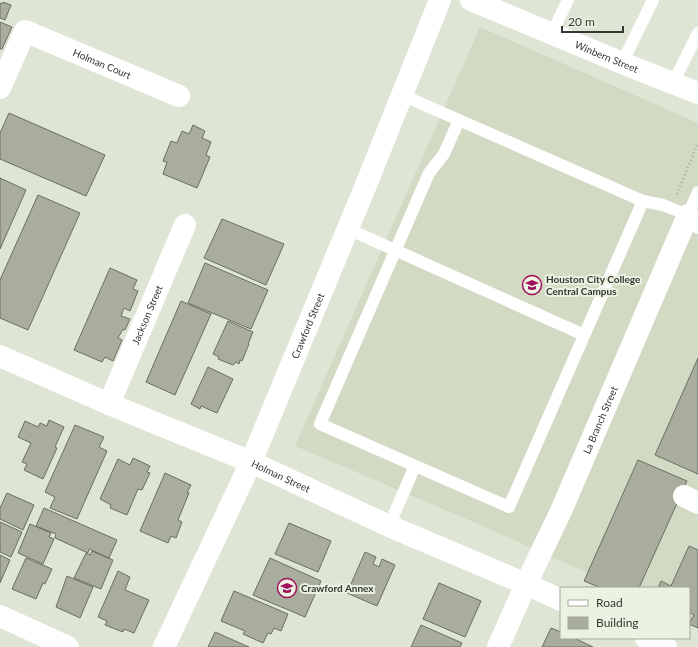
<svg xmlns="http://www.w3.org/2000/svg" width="698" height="647" viewBox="0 0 698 647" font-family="Lato,sans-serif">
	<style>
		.built { fill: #d2dac4 }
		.building { fill: #a8ad9e; stroke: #6a6e61 }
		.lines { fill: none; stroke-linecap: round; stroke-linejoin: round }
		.path { stroke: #a7ac9f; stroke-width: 2.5; stroke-dasharray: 1 3; stroke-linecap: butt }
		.lane { stroke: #fff; stroke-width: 12 }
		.street { stroke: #fff; stroke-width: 22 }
		.secondary { stroke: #fff; stroke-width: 22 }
		.primary { stroke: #fff; stroke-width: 22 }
		.labels { text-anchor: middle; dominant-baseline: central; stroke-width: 4; stroke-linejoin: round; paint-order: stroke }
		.street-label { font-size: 10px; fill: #353731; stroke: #ecf2e2 }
		.poi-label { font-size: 10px; font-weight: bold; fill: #353731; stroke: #ecf2e2; text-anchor: start }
	</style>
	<rect width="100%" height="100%" fill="#dfe5d5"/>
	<!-- built -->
	<path class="built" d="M 480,27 L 698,123 L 698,622 L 689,618 L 689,588 L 622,588 L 471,521 L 295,446 Z"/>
	<!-- building -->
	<path class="building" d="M 3,2 L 11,5 L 5,20 L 0,18 L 0,3 L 2,4 Z
		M 0,22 L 12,27 L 2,49 L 0,49 Z
		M 9,113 L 105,155 L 86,196 L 0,159 L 0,133 Z
		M 193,125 L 205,131 L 202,138 L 211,142 L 206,155 L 210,157 L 197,188 L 163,174 L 167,162 L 163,161 L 171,141 L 177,143 L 182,131 L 189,134 Z
		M 0,178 L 26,190 L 0,249 Z
		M 38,195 L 80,213 L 28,330 L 0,318 L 0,280 Z
		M 222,219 L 284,244 L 266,285 L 204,258 Z
		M 205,263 L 268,290 L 251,329 L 188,303 Z
		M 110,268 L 137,280 L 133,289 L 138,291 L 130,311 L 124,308 L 121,316 L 130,319 L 125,330 L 123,329 L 118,338 L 122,340 L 113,361 L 105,357 L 102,362 L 74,350 Z
		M 181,301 L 211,314 L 175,395 L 146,382 Z
		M 228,321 L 253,332 L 248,344 L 249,344 L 242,361 L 240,360 L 239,364 L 236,362 L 233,365 L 218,359 L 219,357 L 213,354 Z
		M 698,358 L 698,474 L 655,455 Z
		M 208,367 L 233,379 L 217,413 L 201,406 L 200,409 L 191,404 Z
		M 49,420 L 64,427 L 55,447 L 57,448 L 43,479 L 24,470 L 27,464 L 22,462 L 31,443 L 18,437 L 25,421 L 38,427 L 40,423 L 47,426 Z
		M 75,425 L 104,437 L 99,447 L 107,451 L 77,519 L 50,508 L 55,497 L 45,492 Z
		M 133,458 L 150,466 L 147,472 L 150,473 L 142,490 L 138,489 L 127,515 L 110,508 L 111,505 L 100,499 L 118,459 L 130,465 Z
		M 638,460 L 687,481 L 639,588 L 601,588 L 584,581 Z
		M 165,473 L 191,485 L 187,493 L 189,493 L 178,520 L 182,522 L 176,538 L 171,536 L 168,543 L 140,531 Z
		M 7,493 L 34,505 L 23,530 L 0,519 L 0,508 Z
		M 44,508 L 117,540 L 109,558 L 89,549 L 88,553 L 55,538 L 56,534 L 36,526 Z
		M 0,522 L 22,532 L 11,557 L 0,552 Z
		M 289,523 L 331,541 L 318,572 L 275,554 Z
		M 30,524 L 51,533 L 49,537 L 54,539 L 43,564 L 18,553 Z
		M 689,546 L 698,550 L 698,628 L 689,624 L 694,615 L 689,612 L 689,588 L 658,588 L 661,581 L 671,586 Z
		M 92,551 L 113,560 L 101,589 L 74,578 L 86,553 L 90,555 Z
		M 365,552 L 376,557 L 373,564 L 379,567 L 382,559 L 395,565 L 377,606 L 347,593 Z
		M 0,555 L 10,560 L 0,583 Z
		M 26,558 L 52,569 L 45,584 L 43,583 L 36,599 L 12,589 Z
		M 270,558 L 321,581 L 305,617 L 253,595 Z
		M 118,571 L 130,577 L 125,590 L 149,600 L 134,633 L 124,629 L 123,632 L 105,625 L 107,621 L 98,617 Z
		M 67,576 L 93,587 L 80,618 L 56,607 Z
		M 439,583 L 481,601 L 465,637 L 423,619 Z
		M 234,591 L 288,614 L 281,631 L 274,628 L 271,634 L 268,633 L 263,643 L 243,634 L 245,631 L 221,621 Z
		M 421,625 L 462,643 L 460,647 L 411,647 Z
		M 551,628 L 561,632 L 561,638 L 574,638 L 593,647 L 542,647 Z
		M 215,632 L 249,647 L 208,647 Z"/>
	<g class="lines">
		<!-- path -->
		<path class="path" d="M 677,194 L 698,143"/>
		<!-- lane -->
		<path class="lane" d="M 552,33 L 568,0
			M 622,63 L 653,0
			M 673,83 L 698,33
			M 402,95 L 643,201 L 663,205 L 688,215 L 695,226 L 698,228
			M 459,120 L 444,154 L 429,173 L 320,424 L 509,507 L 643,201
			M 688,215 L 698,192
			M 348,229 L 584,335
			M 389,526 L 415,466"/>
		<!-- street -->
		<g class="street">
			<path id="s1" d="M 471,0 L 622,63 L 698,93"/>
			<path id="s2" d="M 0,88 L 25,31 L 179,96"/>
			<path d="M 0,356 L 109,404 L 251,462"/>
			<path id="s3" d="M 109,404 L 185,225"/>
			<path d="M 684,496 L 698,503"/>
			<path id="s4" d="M 526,584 L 561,511 L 688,215"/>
			<path d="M 0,616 L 68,647"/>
		</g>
		<!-- secondary -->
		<path class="secondary" d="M 526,584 L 561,600
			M 646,638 L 666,647"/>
		<!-- primary -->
		<g class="primary">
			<path id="s5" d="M 251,462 L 389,526 L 526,584 L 498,647"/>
			<path id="s6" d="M 164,647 L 251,462 L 366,185 L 440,0"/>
		</g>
	</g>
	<!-- icons -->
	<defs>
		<g id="school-ring" transform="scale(1)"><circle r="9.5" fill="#ecf2e2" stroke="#9f115a" stroke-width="1.5"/><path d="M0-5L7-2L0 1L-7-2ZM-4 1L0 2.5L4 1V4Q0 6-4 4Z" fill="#9f115a"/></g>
	</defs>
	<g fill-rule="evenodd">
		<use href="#school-ring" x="532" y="285"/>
		<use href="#school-ring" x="287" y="588"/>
	</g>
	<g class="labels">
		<!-- street labels -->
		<g class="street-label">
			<text stroke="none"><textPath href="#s1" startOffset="147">Winbern Street</textPath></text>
			<text stroke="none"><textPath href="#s2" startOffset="146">Holman Court</textPath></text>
			<text stroke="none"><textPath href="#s3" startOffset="97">Jackson Street</textPath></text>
			<text stroke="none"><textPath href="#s6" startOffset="352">Crawford Street</textPath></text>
			<text stroke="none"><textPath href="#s4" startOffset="180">La Branch Street</textPath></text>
			<text stroke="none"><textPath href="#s5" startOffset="33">Holman Street</textPath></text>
		</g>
		<!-- poi labels -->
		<g class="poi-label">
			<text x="546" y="279">Houston City College<tspan x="546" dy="12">Central Campus</tspan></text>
			<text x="301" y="588">Crawford Annex</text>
		</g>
	</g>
	<!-- legend -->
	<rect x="560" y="587" width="130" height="52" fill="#ecf2e2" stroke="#a3a79b"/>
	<rect x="568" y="600" width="20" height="6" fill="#ffffff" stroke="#a3a79b"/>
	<text x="596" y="607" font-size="12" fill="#353731">Road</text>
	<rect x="568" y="617" width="20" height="12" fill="#a8ad9e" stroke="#a3a79b"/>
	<text x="596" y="627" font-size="12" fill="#353731">Building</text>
	<!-- scale -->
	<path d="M562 26v6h61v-6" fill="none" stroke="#353731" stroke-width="2"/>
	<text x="568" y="26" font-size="12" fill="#353731" stroke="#ecf2e2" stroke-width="3" paint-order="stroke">20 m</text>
</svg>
